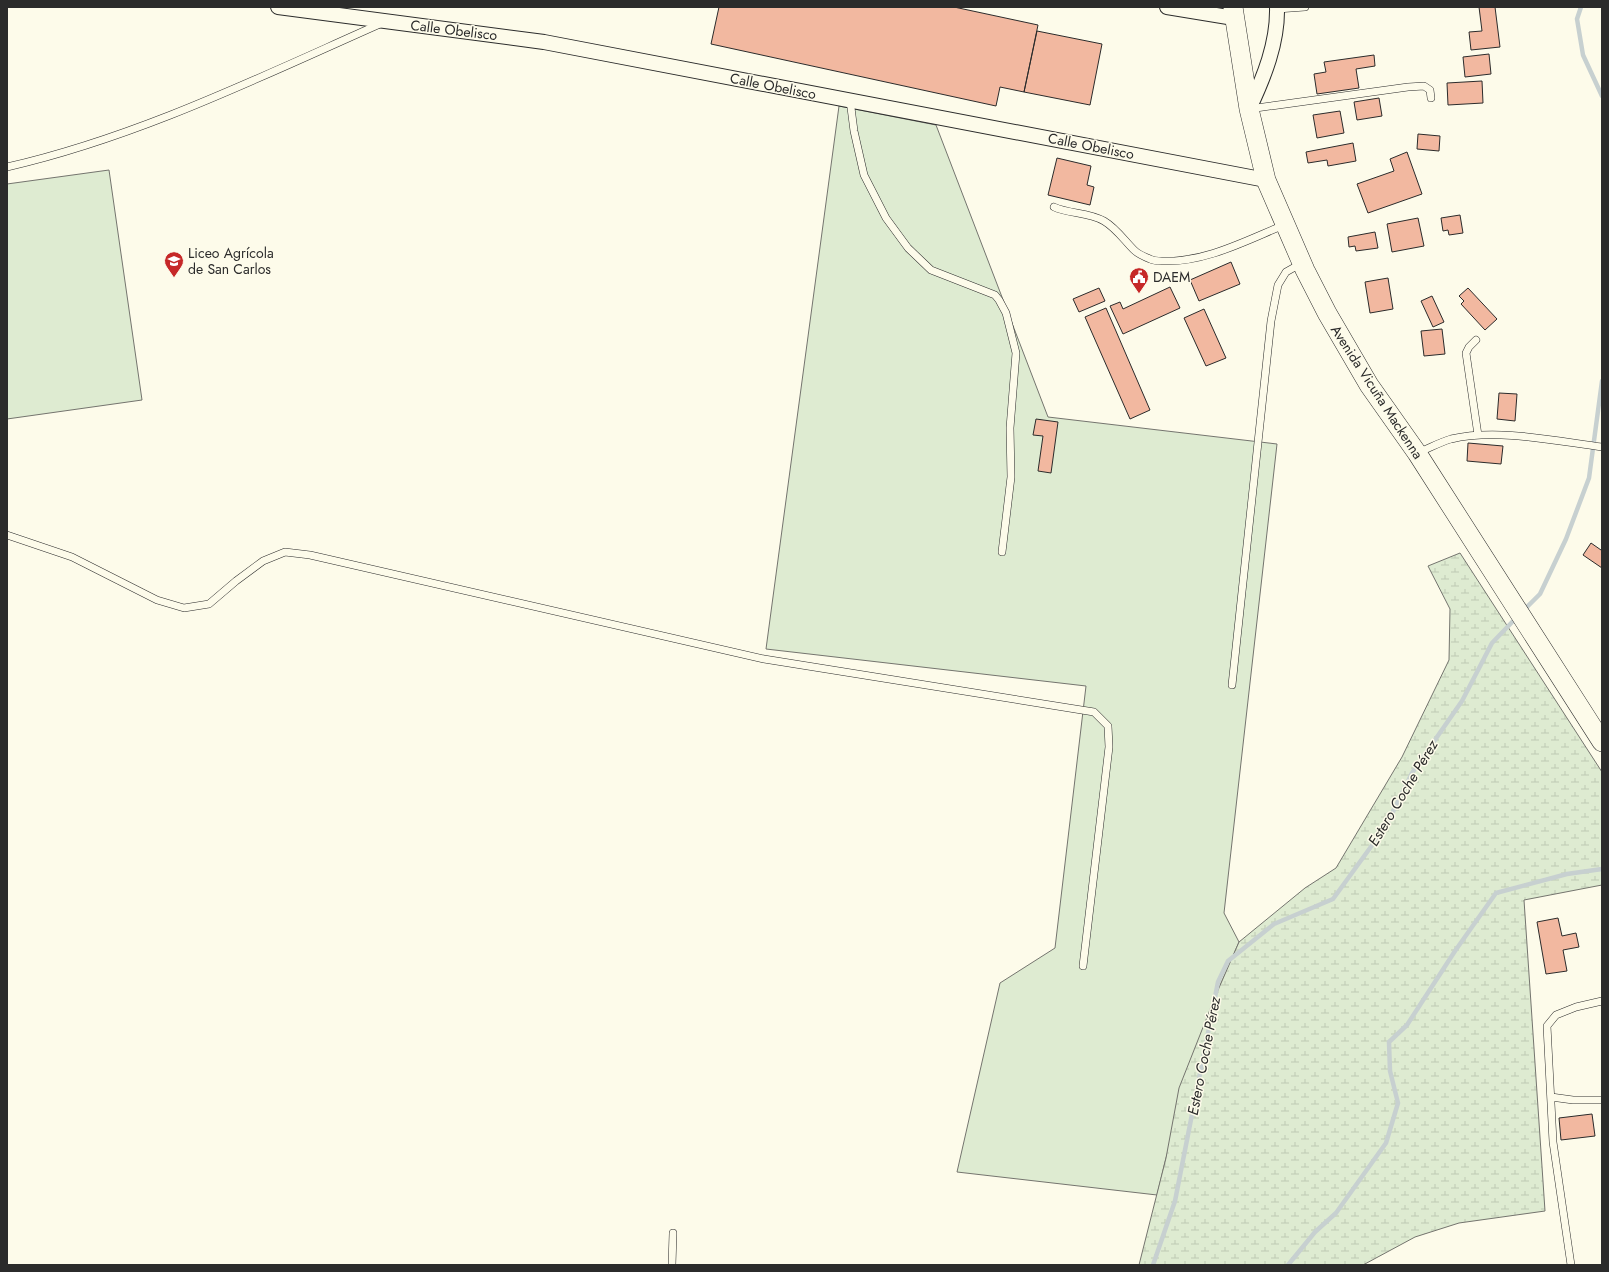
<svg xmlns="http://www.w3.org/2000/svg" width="1609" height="1272" viewBox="0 0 1609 1272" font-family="Jost,sans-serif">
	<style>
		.green { fill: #deebd1; stroke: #74746e }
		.wetland { fill: url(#wetland-marsh); stroke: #74746e }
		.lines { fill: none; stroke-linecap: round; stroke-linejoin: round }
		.stream { stroke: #c7d0d0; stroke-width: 4.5 }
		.building { fill: #f2b8a0; stroke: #2b2b2b }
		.lane-casing { stroke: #2b2b2b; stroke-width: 8 }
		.street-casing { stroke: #2b2b2b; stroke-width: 16 }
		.secondary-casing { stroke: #2b2b2b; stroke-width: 20 }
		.lane { stroke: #fdfbea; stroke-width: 7 }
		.street { stroke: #fdfbea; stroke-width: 14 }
		.secondary { stroke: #fdfbea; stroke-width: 19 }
		.labels { text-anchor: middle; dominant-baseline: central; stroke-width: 3; stroke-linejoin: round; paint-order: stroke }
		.street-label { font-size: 14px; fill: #2b2b2b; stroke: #fdfbea }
		.poi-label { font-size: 14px; fill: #2b2b2b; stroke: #fdfbea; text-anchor: start }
		.water-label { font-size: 15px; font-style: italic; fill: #2b2b2b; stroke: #fdfbea }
	</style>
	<defs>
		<pattern id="wetland-marsh" width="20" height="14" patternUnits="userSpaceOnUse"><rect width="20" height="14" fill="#deebd1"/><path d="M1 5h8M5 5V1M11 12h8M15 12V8" fill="none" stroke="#bfcab4"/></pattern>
	</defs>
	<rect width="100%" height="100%" fill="#fdfbea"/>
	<!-- green -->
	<path class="green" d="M 839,106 L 936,125 L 1048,417 L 1277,444 L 1224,913 L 1239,942 L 1215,997 L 1166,1158 L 1157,1195 L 957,1172 L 1000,983 L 1055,948 L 1086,686 L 766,649 Z
		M 109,170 L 142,400 L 7,419 L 7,184 Z"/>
	<!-- wetland -->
	<path class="wetland" d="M 1460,553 L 1602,772 L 1602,885 L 1524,900 L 1545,1211 L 1459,1223 L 1415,1237 L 1363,1265 L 1139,1265 L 1166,1158 L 1179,1088 L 1215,997 L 1239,942 L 1305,888 L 1336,868 L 1402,757 L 1449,660 L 1450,609 L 1428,566 Z"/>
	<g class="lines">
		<!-- stream -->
		<path class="stream" d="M 1581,7 L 1577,19 L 1583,55 L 1602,96
			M 1523,611 L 1540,594 L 1566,539 L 1589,478 L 1602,381
			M 1153,1265 L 1175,1201 L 1218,982 L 1228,961 L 1274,924 L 1333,899 L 1386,826 L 1412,773 L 1462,701 L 1492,643 L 1516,618
			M 1288,1265 L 1315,1232 L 1336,1213 L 1386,1143 L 1398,1103 L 1390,1071 L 1389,1042 L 1407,1025 L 1455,951 L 1496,893 L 1567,874 L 1602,869"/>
	</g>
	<!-- building -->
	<path class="building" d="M 719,7 L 954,7 L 1038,25 L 1024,92 L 1000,87 L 996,106 L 711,44 Z
		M 1479,7 L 1495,7 L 1500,47 L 1471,50 L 1469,32 L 1482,31 Z
		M 1037,31 L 1102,44 L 1090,105 L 1024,92 Z
		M 1489,54 L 1491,74 L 1465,77 L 1463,57 Z
		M 1374,55 L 1375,66 L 1356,69 L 1359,88 L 1317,94 L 1314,74 L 1326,72 L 1324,62 Z
		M 1482,81 L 1483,103 L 1448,105 L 1447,83 Z
		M 1379,98 L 1382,116 L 1357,120 L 1354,102 Z
		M 1340,111 L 1344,133 L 1317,138 L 1313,115 Z
		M 1418,134 L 1440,136 L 1439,151 L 1417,149 Z
		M 1353,143 L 1356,161 L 1328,166 L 1327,160 L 1308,163 L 1306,152 Z
		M 1407,152 L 1422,194 L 1368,213 L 1357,184 L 1394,171 L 1390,159 Z
		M 1057,158 L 1091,166 L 1087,185 L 1094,187 L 1090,205 L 1048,195 Z
		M 1460,215 L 1463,233 L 1449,235 L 1448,230 L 1443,231 L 1441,218 Z
		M 1418,218 L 1424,246 L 1392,252 L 1387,224 Z
		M 1375,232 L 1378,248 L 1356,251 L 1355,246 L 1349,247 L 1348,237 Z
		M 1231,262 L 1240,284 L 1199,301 L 1190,280 Z
		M 1388,278 L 1393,309 L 1370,313 L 1365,282 Z
		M 1170,287 L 1180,308 L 1123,334 L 1110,306 L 1120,302 L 1123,309 Z
		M 1099,288 L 1105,301 L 1079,312 L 1073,299 Z
		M 1468,288 L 1497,319 L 1485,330 L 1461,304 L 1464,301 L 1459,296 Z
		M 1432,296 L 1444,322 L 1433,327 L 1421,301 Z
		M 1106,308 L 1150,410 L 1130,419 L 1085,317 Z
		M 1204,309 L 1226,358 L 1206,366 L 1184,318 Z
		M 1442,329 L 1445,354 L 1424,356 L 1421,331 Z
		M 1499,393 L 1517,394 L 1515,421 L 1497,419 Z
		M 1036,419 L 1058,422 L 1051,473 L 1038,471 L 1043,436 L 1033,435 Z
		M 1468,443 L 1503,446 L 1501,464 L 1467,461 Z
		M 1591,543 L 1601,550 L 1602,549 L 1602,568 L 1583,555 Z
		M 1558,918 L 1562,936 L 1576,933 L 1579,947 L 1563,950 L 1567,971 L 1546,974 L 1537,922 Z
		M 1592,1114 L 1595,1136 L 1561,1140 L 1559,1118 Z"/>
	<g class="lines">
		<!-- lane casing -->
		<g class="lane-casing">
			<path id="lane" d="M 1277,9 L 1305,7
				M 850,100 L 854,131 L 864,175 L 886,218 L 908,248 L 931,270 L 995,295 L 999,300 L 1006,313 L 1016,353 L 1010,428 L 1011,477 L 1002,552
				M 1249,109 L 1408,87 L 1424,86 L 1430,90 L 1431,98
				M 7,167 C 138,137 260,77 382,23
				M 1054,207 C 1069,214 1089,212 1104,221 C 1116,228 1124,240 1134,250 C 1138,254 1145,257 1150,259 C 1154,261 1158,261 1162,261 C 1204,263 1245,241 1284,225
				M 1476,340 L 1469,347 L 1466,353 L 1478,435
				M 1417,453 C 1428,449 1440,442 1451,439 C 1497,428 1556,441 1602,447
				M 7,535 L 72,557 L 157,600 L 184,608 L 209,604 L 236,581 L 263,561 L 285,552 L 310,555 L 764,659 L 1094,712 L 1108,726 L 1109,747 L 1083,966
				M 1232,685 L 1271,321 L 1278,285 L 1286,272 L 1302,263
				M 1551,1097 L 1573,1100 L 1602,1100
				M 672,1265 L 673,1233
				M 1571,1265 L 1553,1142 L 1547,1026 L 1556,1015 L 1576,1007 L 1602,1001"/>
		</g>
		<!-- street casing -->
		<g class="street-casing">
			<path id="street" d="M 278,7 L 544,42 L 1266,180
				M 1167,7 L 1234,18
				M 1249,109 C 1264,77 1278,43 1277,7"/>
		</g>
		<!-- secondary casing -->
		<g class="secondary-casing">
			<path id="secondary" d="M 1233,7 L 1249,109 L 1266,180 L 1305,270 L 1327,313 L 1369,385 L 1417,453 L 1602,742"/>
		</g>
		<!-- lane -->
		<use href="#lane" class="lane"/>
		<!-- street -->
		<use href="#street" class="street"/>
		<!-- secondary -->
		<use href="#secondary" class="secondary"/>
	</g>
	<!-- icons -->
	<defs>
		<g id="school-pin" transform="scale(1)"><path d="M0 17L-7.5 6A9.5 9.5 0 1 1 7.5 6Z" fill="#c62828" stroke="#fdfbea"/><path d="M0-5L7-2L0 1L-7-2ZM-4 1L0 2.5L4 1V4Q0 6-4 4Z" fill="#fff"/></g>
		<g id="civic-pin" transform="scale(1)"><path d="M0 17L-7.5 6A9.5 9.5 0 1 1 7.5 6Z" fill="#c62828" stroke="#fdfbea"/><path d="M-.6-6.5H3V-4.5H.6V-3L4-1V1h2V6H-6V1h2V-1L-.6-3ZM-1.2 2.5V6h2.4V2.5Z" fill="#fff"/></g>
	</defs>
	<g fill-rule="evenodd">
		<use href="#school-pin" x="174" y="261"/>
		<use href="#civic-pin" x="1139" y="277"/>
	</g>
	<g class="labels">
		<!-- street labels -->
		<g class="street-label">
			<text transform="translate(454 30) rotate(7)">Calle Obelisco</text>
			<text transform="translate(773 86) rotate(11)">Calle Obelisco</text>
			<text transform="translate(1091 146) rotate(11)">Calle Obelisco</text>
			<text transform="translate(1377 392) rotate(57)">Avenida Vicuña Mackenna</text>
		</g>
		<!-- poi labels -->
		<g class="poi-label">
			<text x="188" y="253">Liceo Agrícola<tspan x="188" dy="16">de San Carlos</tspan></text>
			<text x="1153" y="277">DAEM</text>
		</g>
		<!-- water labels -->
		<g class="water-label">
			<text transform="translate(1403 793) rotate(-59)">Estero Coche Pérez</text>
			<text transform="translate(1204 1056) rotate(-79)">Estero Coche Pérez</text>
		</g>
	</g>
	<!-- border -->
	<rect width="1609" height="1272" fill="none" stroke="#2b2b2b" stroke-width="16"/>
</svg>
